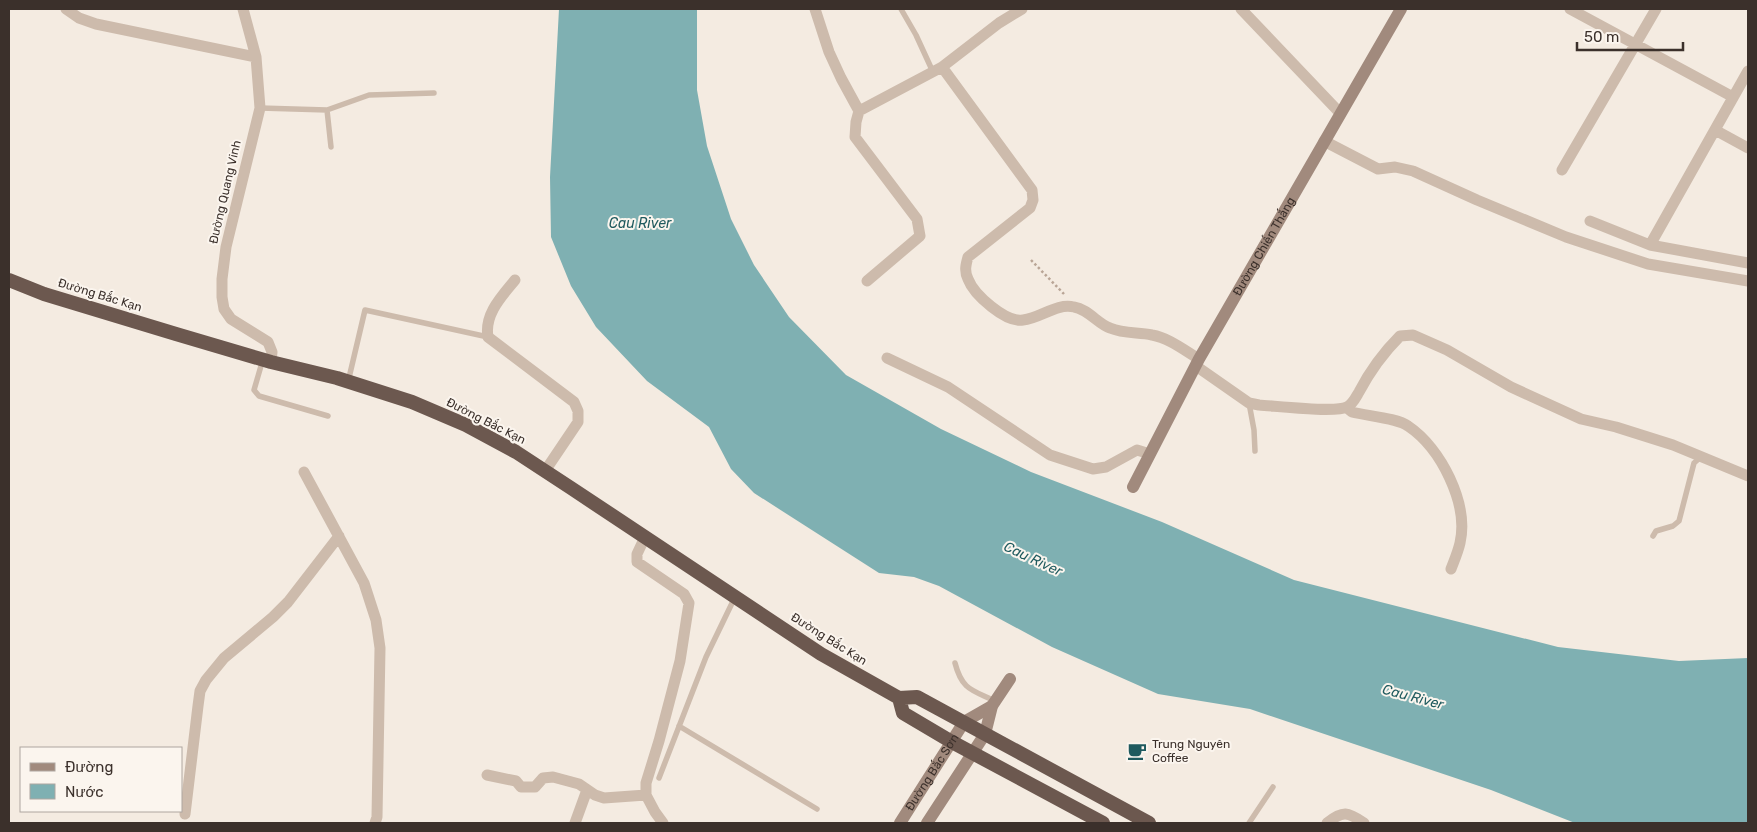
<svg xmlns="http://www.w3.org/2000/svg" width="1757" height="832" viewBox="0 0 1757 832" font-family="Rubik,sans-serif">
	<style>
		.water { fill: #7fb0b2 }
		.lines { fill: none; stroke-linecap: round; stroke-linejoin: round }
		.path { stroke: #b9a596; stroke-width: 2.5; stroke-dasharray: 2.5 2.5; stroke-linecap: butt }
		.service { stroke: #cdbbac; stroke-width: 5.5 }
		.minor { stroke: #cdbbac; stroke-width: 11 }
		.secondary { stroke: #a18a7d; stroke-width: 12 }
		.trunk { stroke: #6c584f; stroke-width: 14 }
		.labels { text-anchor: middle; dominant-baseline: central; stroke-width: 4; stroke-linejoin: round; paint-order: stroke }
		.street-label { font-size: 12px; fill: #3b302b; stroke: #fbf5ee }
		.poi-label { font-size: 12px; fill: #3b302b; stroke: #fbf5ee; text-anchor: start }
		.water-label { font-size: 14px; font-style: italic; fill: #1f5a5e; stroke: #fbf5ee }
	</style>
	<rect width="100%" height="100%" fill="#f4ebe1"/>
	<!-- water -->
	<path class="water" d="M 559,9 L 697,9 L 697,90 L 707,146 L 731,219 L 754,265 L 789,317 L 846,375 L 941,429 L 1031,472 L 1162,522 L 1294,580 L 1558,647 L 1679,661 L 1748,658 L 1748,823 L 1575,823 L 1491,790 L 1250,709 L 1158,694 L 1052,647 L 939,586 L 914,577 L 879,573 L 754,493 L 731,469 L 709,427 L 647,381 L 596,327 L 571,286 L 551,237 L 550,177 Z"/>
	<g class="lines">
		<!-- path -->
		<path class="path" d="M 1031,260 L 1064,294"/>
		<!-- service -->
		<path class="service" d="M 901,9 L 916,35 L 933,72
			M 260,108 L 327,110 L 369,95 L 434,93
			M 327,110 L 331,147
			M 263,359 L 254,390 L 259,396 L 328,416
			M 348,382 L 365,310 L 488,337
			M 1249,403 L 1254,430 L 1255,451
			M 1653,536 L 1656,531 L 1673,526 L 1679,521 L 1694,463 L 1702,456
			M 955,663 C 962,690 972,690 995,701
			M 679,726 L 817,809
			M 659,778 L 706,657 L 735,597
			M 1249,823 L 1273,787"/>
		<!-- minor -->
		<path class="minor" d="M 66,9 L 79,18 L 96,24 L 256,57
			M 243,9 L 256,57 L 260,108 L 226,247 L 222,279 L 222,297 L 224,309 L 231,319 L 268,342 L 272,352 L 271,362
			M 815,9 L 829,52 L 841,78 L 859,111
			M 1241,9 L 1340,113
			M 1570,9 L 1733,97
			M 942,67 L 1032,190 L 1033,200 L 1030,208 L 968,257 C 966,264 964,271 968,279 C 974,295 1006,323 1023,320 C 1041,318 1056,303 1074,307 C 1088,309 1098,324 1110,328 C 1124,334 1138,332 1152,335 C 1169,338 1184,350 1199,359
			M 1715,130 L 1748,148
			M 1324,141 L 1378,169 L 1395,167 L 1413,171 L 1477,200 L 1566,237 L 1648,264 L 1748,281
			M 1562,170 L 1656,9
			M 1590,221 L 1650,245 L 1748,263
			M 1650,245 L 1748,71
			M 515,280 C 502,296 484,314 488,337 L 574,402 L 578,411 L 578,422 L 545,471
			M 867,281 L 920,236 L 917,219 L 855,137 L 856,122 L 859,111 L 942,67 L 999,23 L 1022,9
			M 887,358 L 948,387 L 1050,455 L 1093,469 L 1106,467 L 1137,450 L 1150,454
			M 1196,366 L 1249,403 L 1259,405 C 1276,406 1335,413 1347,407 C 1353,404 1356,397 1359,392 C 1370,371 1383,353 1400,336 L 1413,335 L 1447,350 L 1511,387 L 1581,419 L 1616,427 L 1673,445 L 1748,476
			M 1347,408 L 1352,412 C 1367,416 1397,418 1408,426 C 1441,448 1469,504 1460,543 C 1458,552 1454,561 1451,569
			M 304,472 L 364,583 L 376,620 L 380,648 L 377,817 L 375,823
			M 645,537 L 637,554 L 637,562 L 684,594 L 689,603 L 680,661 L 659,741 L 646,783 L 646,795 L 655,812 L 663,823
			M 487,775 L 516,781 L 521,787 L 535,787 L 543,778 L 553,777 L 579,784 L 595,795 L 604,798 L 646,795
			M 185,814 L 198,706 L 200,691 L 206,680 L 224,658 L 273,617 L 288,602 L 339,536
			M 575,823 L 587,790
			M 1327,823 C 1343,810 1348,812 1364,823"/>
		<!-- secondary -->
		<g class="secondary">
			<path id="s1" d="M 1133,487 L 1199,359 L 1401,9"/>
			<path id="s2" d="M 900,823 L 964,722 L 992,706"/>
			<path d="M 927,823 L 985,734 L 992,706 L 1010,679"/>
		</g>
		<!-- trunk -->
		<path class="trunk" d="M 9,280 L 44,294 L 176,334 L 271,362 L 337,378 L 412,402 L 466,425 L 516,452 L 571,488 L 821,654 L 899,698 L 917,697 L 1149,823
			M 899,698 L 903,713 L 952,742 L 1103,823"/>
	</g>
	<!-- icons -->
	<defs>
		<g id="cafe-bare" transform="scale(1.5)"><path d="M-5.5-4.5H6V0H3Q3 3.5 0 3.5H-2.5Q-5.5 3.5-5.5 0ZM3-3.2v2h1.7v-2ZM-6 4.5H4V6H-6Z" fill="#1f5a5e" stroke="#fbf5ee" stroke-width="2.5" paint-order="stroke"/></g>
	</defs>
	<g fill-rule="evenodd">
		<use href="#cafe-bare" x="1137" y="751"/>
	</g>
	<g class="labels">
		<!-- street labels -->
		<g class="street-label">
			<text transform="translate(225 192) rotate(-77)">Đường Quang Vinh</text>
			<text stroke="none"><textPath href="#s1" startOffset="274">Đường Chiến Thắng</textPath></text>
			<text transform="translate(100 295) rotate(17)">Đường Bắc Kạn</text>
			<text transform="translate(486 421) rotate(27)">Đường Bắc Kạn</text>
			<text transform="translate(829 639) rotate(32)">Đường Bắc Kạn</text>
			<text stroke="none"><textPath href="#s2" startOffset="60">Đường Bắc Sơn</textPath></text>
		</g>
		<!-- poi labels -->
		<g class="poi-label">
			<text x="1152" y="744">Trung Nguyên<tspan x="1152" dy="14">Coffee</tspan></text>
		</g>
		<!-- water labels -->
		<g class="water-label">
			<text x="640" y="223">Cau River</text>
			<text transform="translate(1033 559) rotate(25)">Cau River</text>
			<text transform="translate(1413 697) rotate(15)">Cau River</text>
		</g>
	</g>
	<!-- border -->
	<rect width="1757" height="832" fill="none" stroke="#3b302b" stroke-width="20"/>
	<!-- legend -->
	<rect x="20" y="747" width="162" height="65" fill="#fbf5ee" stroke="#aea6a0"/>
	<rect x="30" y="763" width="25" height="8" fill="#a18a7d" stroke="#aea6a0"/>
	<text x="65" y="772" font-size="15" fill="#3b302b">Đường</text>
	<rect x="30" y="784" width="25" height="15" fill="#7fb0b2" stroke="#aea6a0"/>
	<text x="65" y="797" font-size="15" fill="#3b302b">Nước</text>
	<!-- scale -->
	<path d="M1577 42v8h106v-8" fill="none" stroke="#3b302b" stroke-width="2.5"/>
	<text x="1584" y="42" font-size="15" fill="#3b302b" stroke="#fbf5ee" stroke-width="4" paint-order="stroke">50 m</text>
</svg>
